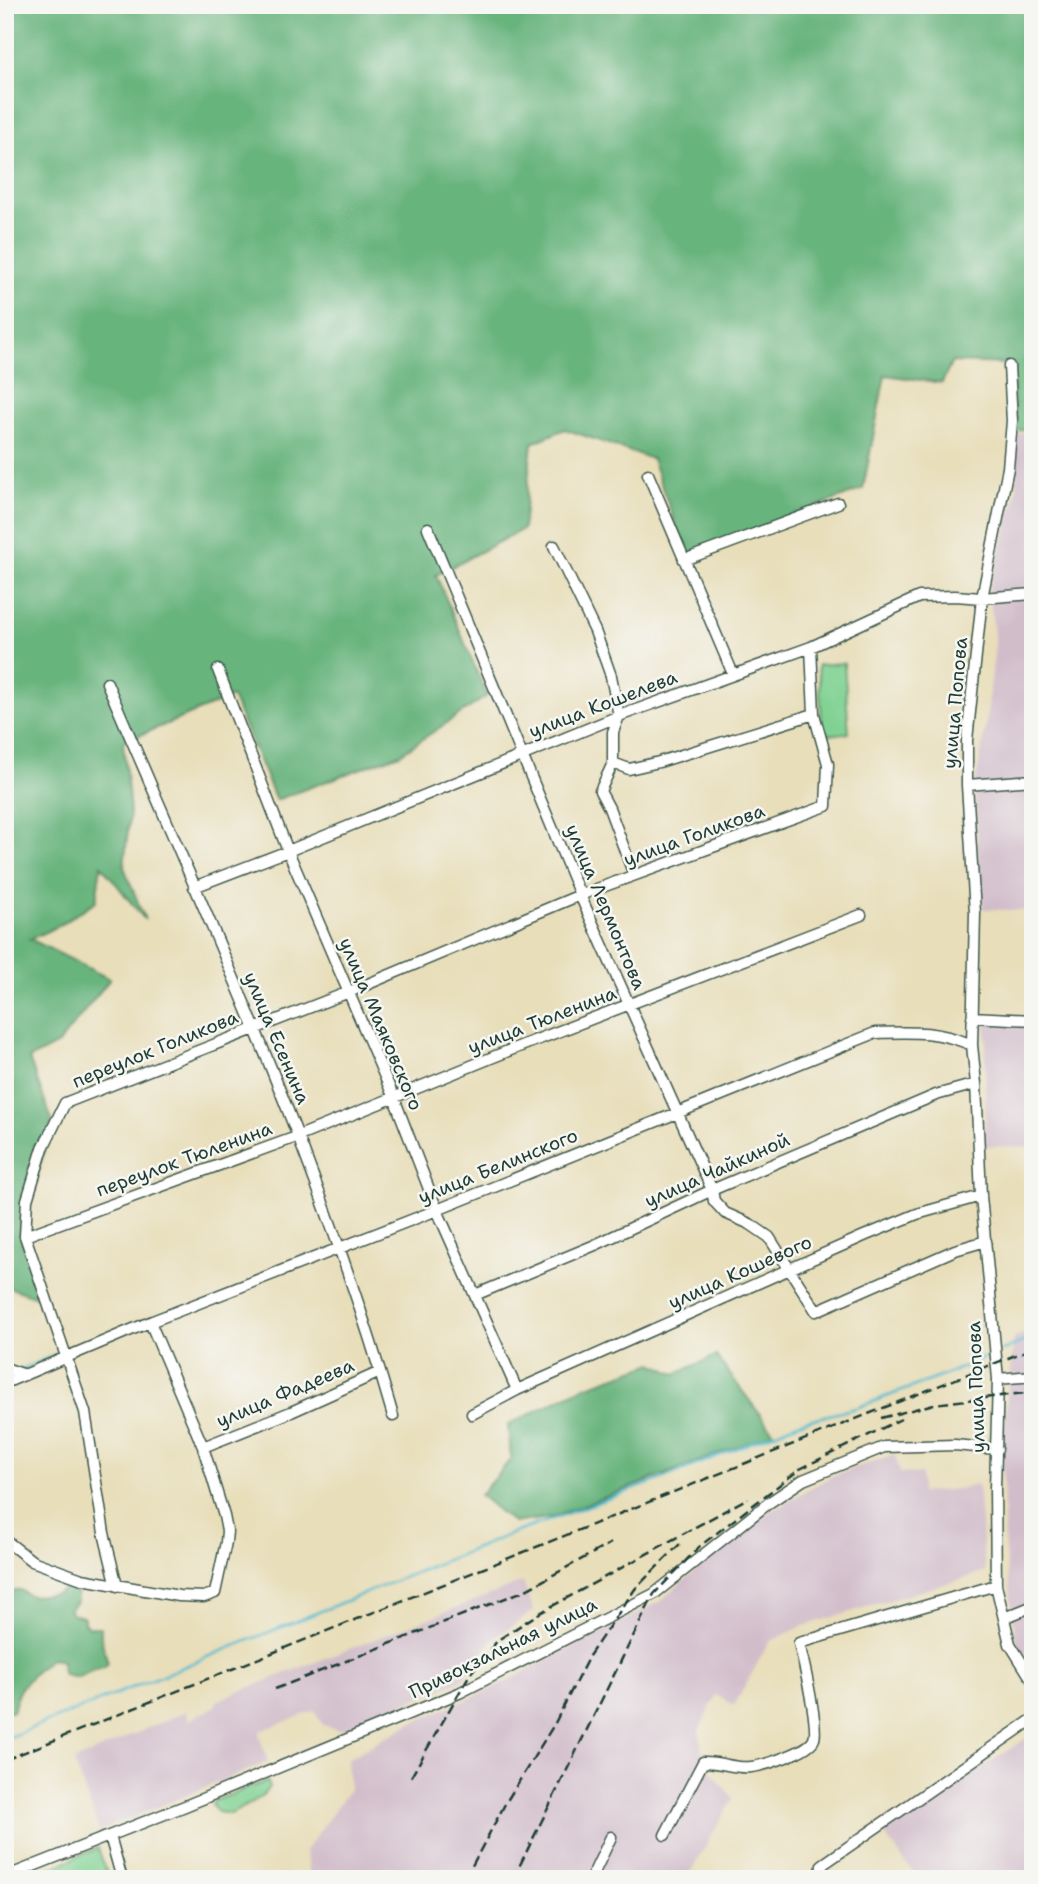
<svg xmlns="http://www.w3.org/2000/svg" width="1038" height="1884" viewBox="0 0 1038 1884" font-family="'Shantell Sans',sans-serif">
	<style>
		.industrial { fill: #d1bdca }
		.green { fill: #80d293; stroke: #508864; stroke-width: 2 }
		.forest { fill: #68b47d; stroke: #447858; stroke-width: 2 }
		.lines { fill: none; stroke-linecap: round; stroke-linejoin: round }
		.stream { stroke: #51bacf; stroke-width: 2.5 }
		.minor-casing { stroke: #3d5548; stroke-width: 13 }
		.minor { stroke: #fff; stroke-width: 10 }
		.rail { stroke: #1f3d34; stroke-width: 2.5; stroke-dasharray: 10 5; stroke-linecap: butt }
		.labels { text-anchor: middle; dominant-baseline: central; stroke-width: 5; stroke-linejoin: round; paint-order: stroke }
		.street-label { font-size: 19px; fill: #1f3d34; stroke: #f6f6f2 }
	</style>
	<rect width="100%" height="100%" fill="#f6f6f2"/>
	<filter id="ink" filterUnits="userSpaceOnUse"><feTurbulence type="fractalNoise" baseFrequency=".0143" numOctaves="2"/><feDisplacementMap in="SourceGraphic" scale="14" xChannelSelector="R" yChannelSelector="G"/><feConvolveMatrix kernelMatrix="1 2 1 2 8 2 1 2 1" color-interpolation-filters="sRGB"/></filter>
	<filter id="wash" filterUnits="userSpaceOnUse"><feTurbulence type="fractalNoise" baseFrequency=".00686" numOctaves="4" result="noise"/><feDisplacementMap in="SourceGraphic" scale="28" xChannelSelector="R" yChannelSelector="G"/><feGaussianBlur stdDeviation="1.57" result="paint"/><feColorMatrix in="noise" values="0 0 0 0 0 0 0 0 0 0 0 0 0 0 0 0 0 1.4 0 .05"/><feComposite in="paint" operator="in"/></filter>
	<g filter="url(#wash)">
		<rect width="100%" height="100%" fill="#e8deba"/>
		<!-- industrial -->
		<path class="industrial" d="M 1033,432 L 1033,911 L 983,909 L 977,845 L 975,786 L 986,725 L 995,644 L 989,587 L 1017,491 L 1015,434 Z
			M 986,1022 L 1033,1024 L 1033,1147 L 985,1146 Z
			M 1033,1330 L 1033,1667 L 1016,1642 L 1005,1552 L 1002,1442 L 1014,1338 Z
			M 895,1454 L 900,1473 L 921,1474 L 921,1493 L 965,1488 L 978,1484 L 985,1572 L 803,1626 L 769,1642 L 734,1706 L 716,1695 L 699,1731 L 703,1762 L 733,1798 L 687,1879 L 311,1879 L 305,1851 L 349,1790 L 347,1759 L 411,1723 L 495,1687 L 659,1602 L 750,1523 L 832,1476 Z
			M 523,1582 L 534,1611 L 493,1639 L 462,1680 L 340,1730 L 323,1725 L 314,1711 L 260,1731 L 259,1735 L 268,1762 L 99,1831 L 74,1761 L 186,1711 L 189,1721 L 200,1713 L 204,1713 L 216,1706 L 217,1701 L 230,1695 Z
			M 1033,1734 L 1033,1879 L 918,1879 L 882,1832 Z"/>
		<!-- green -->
		<path class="green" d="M 844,663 L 849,733 L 823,735 L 818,665 Z
			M 267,1781 L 269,1787 L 261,1797 L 231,1814 L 218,1812 L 212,1805 L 214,1801 Z
			M 98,1848 L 109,1879 L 54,1879 L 50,1868 Z"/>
		<!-- forest -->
		<path class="forest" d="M 5,5 L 1033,5 L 1033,429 L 1015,431 L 1012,364 L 952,362 L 942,383 L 885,375 L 863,489 L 687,556 L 652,459 L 565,429 L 532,443 L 523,529 L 436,575 L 487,696 L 400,754 L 276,800 L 232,697 L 123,742 L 130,811 L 124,867 L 145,920 L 101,865 L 96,901 L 58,926 L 30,939 L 110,979 L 58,1044 L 29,1059 L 52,1120 L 21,1237 L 39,1298 L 5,1286 Z
			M 716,1356 L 774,1433 L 553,1517 L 513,1523 L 480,1495 L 511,1459 L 508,1425 L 582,1388 L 653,1363 L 675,1374 Z
			M 71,1586 L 77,1595 L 77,1601 L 69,1609 L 72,1614 L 84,1617 L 84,1623 L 89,1627 L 101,1627 L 101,1639 L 108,1663 L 104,1667 C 85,1669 82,1684 62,1673 L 62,1661 L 51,1658 C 43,1664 22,1684 18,1693 C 15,1699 16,1705 13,1711 L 5,1711 L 5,1592 L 20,1590 L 31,1596 L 56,1594 Z"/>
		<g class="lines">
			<!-- stream -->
			<path class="stream" d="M 68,1350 L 95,1340
				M 1000,1351 L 1033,1338
				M 20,1370 L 62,1352
				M 5,1739 L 511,1534 L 659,1480 L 801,1422 L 856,1408 L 950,1373 L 994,1353"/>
		</g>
	</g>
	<g filter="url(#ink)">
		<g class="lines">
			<!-- minor casing -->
			<g class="minor-casing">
				<path id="minor" d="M 648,474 L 733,674
					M 428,528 L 580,895 L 712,1190 L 714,1201 L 725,1213 L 750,1224 L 769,1237 L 816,1311 L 955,1250 L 986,1241
					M 554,546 L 595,631 L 611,676 L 619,716 L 613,732 L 613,763 L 600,791 L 609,808 L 634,875
					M 684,560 L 838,503
					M 218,670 L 288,851 L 394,1098 L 437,1210 L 517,1390
					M 107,683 C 210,924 321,1163 393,1416
					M 613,763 L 629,769 L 659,762 L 814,714
					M 967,785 L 1033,780
					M 194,887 L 288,851 L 619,716 L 811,647 L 919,597 L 955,596 L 982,598 L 1033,594
					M 972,1017 L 1033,1020
					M 972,1045 L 975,913 L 967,785 L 967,740 L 982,598 L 1008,468 L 1012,421 L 1009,366
					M 25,1236 L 299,1136 L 513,1049 L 861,915
					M 475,1295 L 595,1245 L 712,1190 L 936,1095 L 976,1084
					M 5,1368 L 25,1375
					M 998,1379 L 1033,1376
					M 5,1383 L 150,1322 L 437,1210 L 875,1033 C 913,1032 936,1030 972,1045 L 976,1084 L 981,1196 L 998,1379 L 995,1489 L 996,1585 L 1010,1644 L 1033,1681
					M 472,1414 L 517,1390 L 864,1236 L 917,1214 L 981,1196
					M 203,1447 L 291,1412 L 380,1372
					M 5,1540 L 32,1561 L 82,1579 L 179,1596 L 204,1597 L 215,1593 L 226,1542 L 227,1531 L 224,1516 L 203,1447 L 150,1322
					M 117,1586 L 104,1533 L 85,1412 L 25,1236 L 27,1200 L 43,1148 L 65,1103 L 349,992 L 580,895 L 826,806 L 828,764 L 814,714 L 811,647
					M 1004,1618 L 1033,1606
					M 665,1835 L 703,1762 C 719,1761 734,1769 751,1767 C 763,1766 810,1751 814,1739 C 819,1726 803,1660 799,1643 L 996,1585
					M 110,1836 L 122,1879
					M 821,1874 L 822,1865 L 1033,1719
					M 5,1877 L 185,1806 L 459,1693 L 654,1594 L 770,1502 L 803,1480 L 884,1447 L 955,1445 L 997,1449
					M 591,1879 L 611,1837"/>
			</g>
			<!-- minor -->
			<use href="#minor" class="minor"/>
			<!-- rail -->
			<path class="rail" d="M 881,1418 L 934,1404 L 1033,1392
				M 275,1689 L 526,1590 L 611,1543
				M 5,1760 L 1033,1348
				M 411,1777 L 470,1674 L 498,1640 L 538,1614 L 748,1498
				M 465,1879 L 505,1804 L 555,1723 L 589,1656 L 635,1589 L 680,1544
				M 513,1879 L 654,1594 L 700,1546 L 800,1469 L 901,1419"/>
		</g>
	</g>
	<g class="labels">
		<!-- street labels -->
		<g class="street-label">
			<text transform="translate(955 703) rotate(-85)">улица Попова</text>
			<text transform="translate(603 704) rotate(-21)">улица Кошелева</text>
			<text transform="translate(694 835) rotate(-20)">улица Голикова</text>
			<text transform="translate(606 907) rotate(67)">улица Лермонтова</text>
			<text transform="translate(542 1020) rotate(-21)">улица Тюленина</text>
			<text transform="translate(381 1024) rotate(67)">улица Маяковского</text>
			<text transform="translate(277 1038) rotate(67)">улица Есенина</text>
			<text transform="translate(155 1049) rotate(-22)">переулок Голикова</text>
			<text transform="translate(184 1159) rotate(-20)">переулок Тюленина</text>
			<text transform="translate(498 1166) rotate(-22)">улица Белинского</text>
			<text transform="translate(717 1170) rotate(-24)">улица Чайкиной</text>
			<text transform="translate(740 1272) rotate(-24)">улица Кошевого</text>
			<text transform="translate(976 1387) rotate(-92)">улица Попова</text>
			<text transform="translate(285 1393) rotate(-23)">улица Фадеева</text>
			<text transform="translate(503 1648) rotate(-26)">Привокзальная улица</text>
		</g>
	</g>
	<!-- margin -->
	<rect width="1038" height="1884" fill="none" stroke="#f6f6f2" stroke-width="28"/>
</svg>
